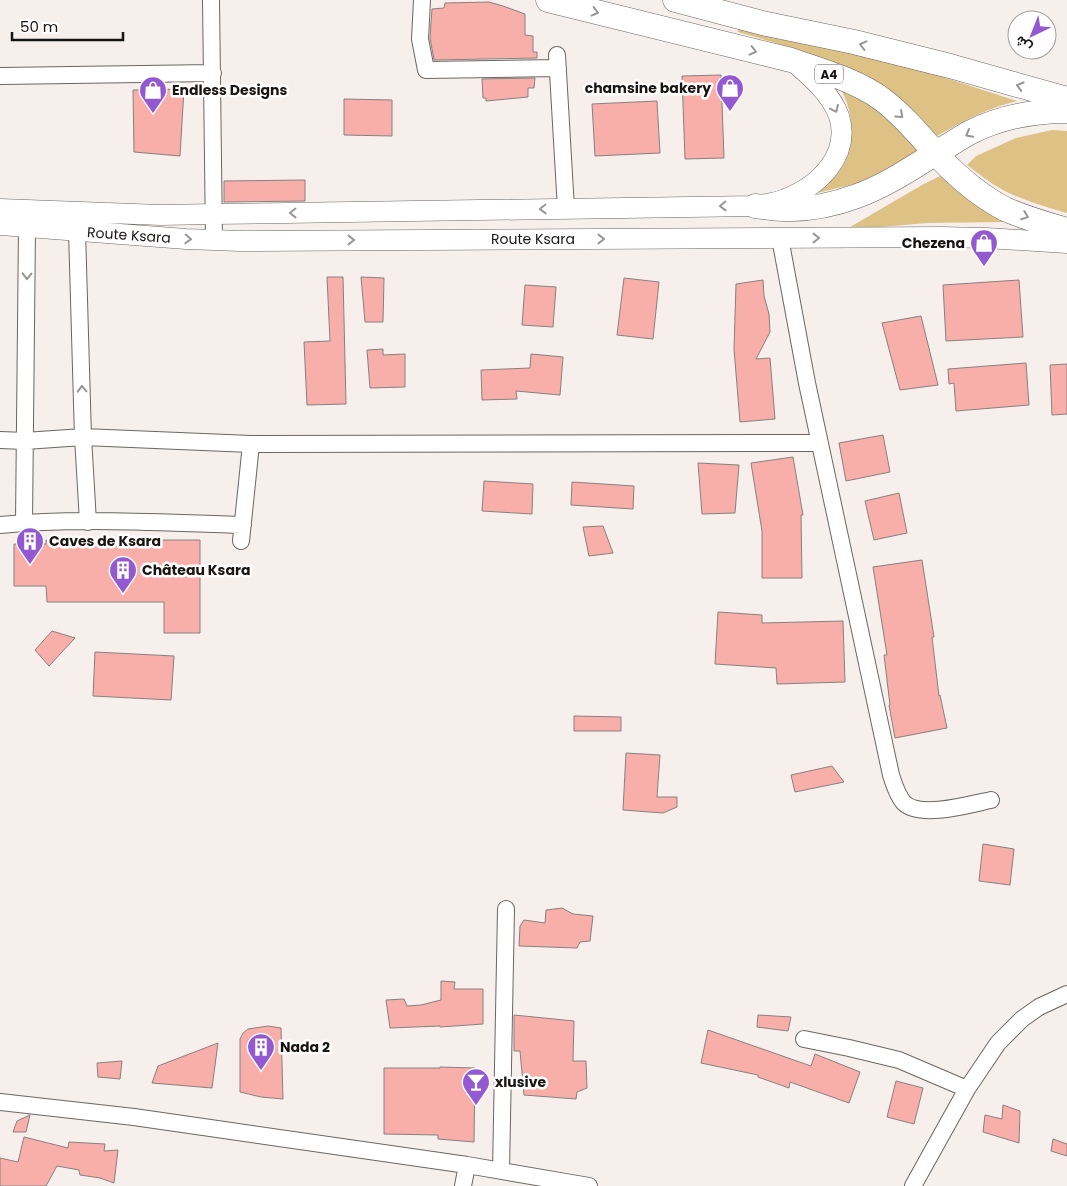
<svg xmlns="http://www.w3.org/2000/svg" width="1067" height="1186" viewBox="0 0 1067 1186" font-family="Poppins,Vazirmatn,sans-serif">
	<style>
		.green { fill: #dec185 }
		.building { fill: #f9afa9; stroke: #878080 }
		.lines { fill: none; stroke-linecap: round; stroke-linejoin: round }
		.minor-casing { stroke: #6c6663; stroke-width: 18 }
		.major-casing { stroke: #6c6663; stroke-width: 21 }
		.highway-casing { stroke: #6c6663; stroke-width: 25 }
		.minor { stroke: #fff; stroke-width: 16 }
		.major { stroke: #fff; stroke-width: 20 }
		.highway { stroke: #fff; stroke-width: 24 }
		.oneway { stroke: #979695 }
		.labels { text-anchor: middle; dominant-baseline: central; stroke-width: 5; stroke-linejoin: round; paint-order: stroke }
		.shield { fill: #fffdfd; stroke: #5d5b5a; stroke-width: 1 }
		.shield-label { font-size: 12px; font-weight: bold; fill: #171514 }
		.poi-label { font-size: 14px; font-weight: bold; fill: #171514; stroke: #fffdfd; text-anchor: start }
		.street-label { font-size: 14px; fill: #171514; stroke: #fffdfd }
	</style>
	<rect width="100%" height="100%" fill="#f6efec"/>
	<!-- green -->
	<path class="green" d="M 738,26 L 909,66 L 1017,101 C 988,108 963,121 937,136 L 920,119 L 796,49 L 738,32 Z
		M 840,88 L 862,97 L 924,148 L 892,168 L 863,182 L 817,193 C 827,185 838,175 844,164 C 856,140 853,110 840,88 Z
		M 1052,130 L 1067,131 L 1067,213 C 1048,208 1020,199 1003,190 C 990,183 979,174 967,165 L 976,156 L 1016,138 Z
		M 944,174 L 1006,222 L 927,223 L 845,230 L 922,185 Z"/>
	<!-- building -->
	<path class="building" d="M 489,2 L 503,6 L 525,14 L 525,35 L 533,36 L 533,52 L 537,52 L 537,58 L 434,60 L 430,38 L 432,9 L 444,8 L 445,3 Z
		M 721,75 L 724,158 L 685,159 L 682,76 Z
		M 535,78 L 534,88 L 528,88 L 528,97 L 486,101 L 486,98 L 483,98 L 482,79 Z
		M 184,89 L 180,156 L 134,152 L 133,90 Z
		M 344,99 L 392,100 L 392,136 L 344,135 Z
		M 657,101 L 660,153 L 595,156 L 592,104 Z
		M 305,180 L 305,201 L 224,202 L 224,181 Z
		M 327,277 L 343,277 L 346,404 L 307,405 L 304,342 L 330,341 Z
		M 361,277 L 384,278 L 383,322 L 365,322 Z
		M 624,278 L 659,282 L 653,339 L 617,335 Z
		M 763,280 L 764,296 L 769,314 L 770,332 L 756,359 L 770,358 L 775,419 L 740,422 L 734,349 L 736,284 Z
		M 1019,280 L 1023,337 L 946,341 L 943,285 Z
		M 525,285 L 556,287 L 553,327 L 522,325 Z
		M 921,316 L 938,385 L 900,390 L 882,323 Z
		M 383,349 L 383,355 L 405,354 L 405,387 L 370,388 L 367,350 Z
		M 531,354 L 563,357 L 560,395 L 516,391 L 517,399 L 482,400 L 481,370 L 530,368 Z
		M 1026,363 L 1029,405 L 956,411 L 954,383 L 949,384 L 948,369 Z
		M 1067,364 L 1067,414 L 1052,415 L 1050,365 Z
		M 883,435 L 890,472 L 846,481 L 839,443 Z
		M 793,457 L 803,515 L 801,515 L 802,578 L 762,578 L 762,531 L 751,463 Z
		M 698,463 L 739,465 L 735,513 L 702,514 Z
		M 484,481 L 533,484 L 532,514 L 482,511 Z
		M 572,482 L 634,486 L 633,509 L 571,505 Z
		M 899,493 L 907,533 L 874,540 L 865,501 Z
		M 603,526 L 613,553 L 589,556 L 583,527 Z
		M 46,540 L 200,540 L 200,633 L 164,633 L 164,602 L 47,602 L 46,586 L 14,586 L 14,544 L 46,544 Z
		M 922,560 L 934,637 L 932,637 L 939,696 L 940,695 L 947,728 L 895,738 L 889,705 L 890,705 L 884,655 L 887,655 L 873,567 Z
		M 718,612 L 762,615 L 762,623 L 843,621 L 845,682 L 777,684 L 776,668 L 715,664 Z
		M 52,631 L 75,638 L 49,666 L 35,650 Z
		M 95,652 L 174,656 L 171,700 L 93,696 Z
		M 574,716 L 621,717 L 621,731 L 574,731 Z
		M 626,753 L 660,755 L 657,797 L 677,797 L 677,807 L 663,813 L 623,810 Z
		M 832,766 L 844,782 L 795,792 L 791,775 Z
		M 983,844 L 1014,849 L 1010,885 L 979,881 Z
		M 562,908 L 573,914 L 593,916 L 590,941 L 580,942 L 577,948 L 519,946 L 520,926 L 524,920 L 545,923 L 546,910 Z
		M 441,981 L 455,982 L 454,989 L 483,989 L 483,1024 L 440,1027 L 440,1026 L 390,1028 L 386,1000 L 404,999 L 407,1006 L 421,1005 L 441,1000 Z
		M 514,1015 L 574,1021 L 573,1061 L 586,1061 L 587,1088 L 577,1092 L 576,1099 L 524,1095 L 520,1051 L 514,1051 Z
		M 758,1015 L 791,1017 L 788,1031 L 757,1027 Z
		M 268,1026 L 281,1028 L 283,1099 L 261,1097 L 240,1092 L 240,1039 L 243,1033 L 248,1029 Z
		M 708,1030 L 811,1066 L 815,1054 L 860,1072 L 849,1103 L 790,1082 L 789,1088 L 758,1077 L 758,1075 L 701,1063 Z
		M 218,1043 L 212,1088 L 152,1083 L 158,1066 Z
		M 122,1061 L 120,1079 L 98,1077 L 97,1063 Z
		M 440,1067 L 475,1068 L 474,1142 L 438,1139 L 438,1135 L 384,1134 L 384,1068 L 440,1068 Z
		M 896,1081 L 923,1088 L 914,1124 L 887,1117 Z
		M 1003,1105 L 1020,1111 L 1019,1143 L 983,1132 L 985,1115 L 1002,1119 Z
		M 30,1115 L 26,1132 L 13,1132 L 17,1121 Z
		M 24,1137 L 68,1148 L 69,1142 L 105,1144 L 104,1151 L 118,1150 L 114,1183 L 100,1178 L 80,1175 L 79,1170 L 57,1166 L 46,1186 L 0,1186 L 0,1158 L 18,1162 Z
		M 1053,1139 L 1067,1144 L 1067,1156 L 1051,1151 Z"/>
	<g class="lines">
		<!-- minor casing -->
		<g class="minor-casing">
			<path id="minor" d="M 211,0 L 214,240
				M 422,0 L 420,39 L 426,70 L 558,68
				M 557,55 L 566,209
				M 0,76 L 213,73
				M 77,231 L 83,437 L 88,522
				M 780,238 L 807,383 L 891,775 C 894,784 897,795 904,803 C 921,819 971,804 991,800
				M 0,440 L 25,441 L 83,437 L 251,444 L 820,443
				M 24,523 L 27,227
				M 0,525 C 80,517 163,523 243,525
				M 241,541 L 251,444
				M 804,1039 L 849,1048 L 899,1060 L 967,1089
				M 0,1102 L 134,1117 L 467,1165 L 589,1186
				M 501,1171 L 506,909
				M 463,1186 L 467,1165
				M 913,1186 L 967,1089 L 998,1043 L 1022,1019 L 1039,1007 L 1067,994"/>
		</g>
		<!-- major casing -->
		<g class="major-casing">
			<path id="major" d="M 0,209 L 161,215 L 214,214 L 755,206 C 766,204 776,203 785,199 C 819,186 851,155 839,116 C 831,94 812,78 795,63
				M 0,225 L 186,239 L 240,241 L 940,237 L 986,238 L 1067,243"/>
		</g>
		<!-- highway casing -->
		<g class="highway-casing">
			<path id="highway" d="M 548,0 L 791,60 C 820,70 858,81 883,100 C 904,116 921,137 939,157 C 957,176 982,197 1005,209 C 1025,218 1046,224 1067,230
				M 675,0 L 762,23 L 854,42 L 950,66 L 1067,99
				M 755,206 C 764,207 773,209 782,209 C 807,210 833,205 857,196 C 888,185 916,165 944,148 C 953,143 961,137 971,132 C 1001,117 1034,111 1067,111"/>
		</g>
		<!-- minor -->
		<use href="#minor" class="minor"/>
		<!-- major -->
		<use href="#major" class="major"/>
		<!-- highway -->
		<use href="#highway" class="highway"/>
	</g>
	<!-- one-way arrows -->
	<defs><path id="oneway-chevron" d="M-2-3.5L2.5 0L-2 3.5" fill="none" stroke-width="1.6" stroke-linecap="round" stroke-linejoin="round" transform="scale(1.25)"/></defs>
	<g class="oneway">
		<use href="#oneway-chevron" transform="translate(595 12) rotate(14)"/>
		<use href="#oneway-chevron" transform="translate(863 45) rotate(-166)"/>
		<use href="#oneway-chevron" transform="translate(753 51) rotate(14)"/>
		<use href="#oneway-chevron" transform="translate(1020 86) rotate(-164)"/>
		<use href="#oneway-chevron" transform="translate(835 109) rotate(65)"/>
		<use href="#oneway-chevron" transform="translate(900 115) rotate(42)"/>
		<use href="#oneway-chevron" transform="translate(969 134) rotate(152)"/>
		<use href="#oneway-chevron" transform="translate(723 206) rotate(179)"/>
		<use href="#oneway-chevron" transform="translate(543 209) rotate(179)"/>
		<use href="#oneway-chevron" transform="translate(293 213) rotate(179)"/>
		<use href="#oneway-chevron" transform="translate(1025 216) rotate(21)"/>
		<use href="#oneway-chevron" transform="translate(816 238)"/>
		<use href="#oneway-chevron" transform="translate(188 239) rotate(3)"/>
		<use href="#oneway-chevron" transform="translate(601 239)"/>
		<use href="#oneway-chevron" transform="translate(351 240)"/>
		<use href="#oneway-chevron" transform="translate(27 276) rotate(91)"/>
		<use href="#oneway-chevron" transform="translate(82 389) rotate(-92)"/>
	</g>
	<!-- icons -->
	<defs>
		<g id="shop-pin" transform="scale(1.4375)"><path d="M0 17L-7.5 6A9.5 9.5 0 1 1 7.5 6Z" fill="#9259d1" stroke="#fffdfd"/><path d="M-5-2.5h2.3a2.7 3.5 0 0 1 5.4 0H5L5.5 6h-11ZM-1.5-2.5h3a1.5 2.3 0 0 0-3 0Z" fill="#fff"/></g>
		<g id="building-pin" transform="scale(1.4375)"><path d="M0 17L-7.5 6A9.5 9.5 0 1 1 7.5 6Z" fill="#9259d1" stroke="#fffdfd"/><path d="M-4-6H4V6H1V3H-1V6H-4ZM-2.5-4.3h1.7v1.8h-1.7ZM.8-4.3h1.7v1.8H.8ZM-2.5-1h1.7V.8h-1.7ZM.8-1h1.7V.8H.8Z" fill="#fff"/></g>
		<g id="bar-pin" transform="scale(1.4375)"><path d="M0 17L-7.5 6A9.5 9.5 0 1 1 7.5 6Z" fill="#9259d1" stroke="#fffdfd"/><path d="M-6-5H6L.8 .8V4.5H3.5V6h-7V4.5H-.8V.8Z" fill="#fff"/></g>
	</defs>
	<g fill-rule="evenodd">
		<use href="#shop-pin" x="730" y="88"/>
		<use href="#shop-pin" x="153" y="90"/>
		<use href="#shop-pin" x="984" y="243"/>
		<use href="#building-pin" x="30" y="541"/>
		<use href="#building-pin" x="123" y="570"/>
		<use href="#building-pin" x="261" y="1047"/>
		<use href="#bar-pin" x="476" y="1082"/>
	</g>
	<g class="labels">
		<!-- shield labels -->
		<rect class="shield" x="815" y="64.5" width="28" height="19" rx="4"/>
		<g class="shield-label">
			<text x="829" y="74">A4</text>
		</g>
		<!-- poi labels -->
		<g class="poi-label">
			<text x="711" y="88" text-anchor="end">chamsine bakery</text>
			<text x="172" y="90">Endless Designs</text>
			<text x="965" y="243" text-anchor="end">Chezena</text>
			<text x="49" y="541">Caves de Ksara</text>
			<text x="142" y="570">Château Ksara</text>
			<text x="280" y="1047">Nada 2</text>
			<text x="495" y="1082">xlusive</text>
		</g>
		<!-- street labels -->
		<g class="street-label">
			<text transform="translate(129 235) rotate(4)">Route Ksara</text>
			<text x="533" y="239">Route Ksara</text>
		</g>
	</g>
	<!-- north arrow -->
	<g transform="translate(1032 35) rotate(223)"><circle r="24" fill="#fffdfd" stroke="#a2a0a0"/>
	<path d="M0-4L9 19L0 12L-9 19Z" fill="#9259d1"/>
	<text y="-8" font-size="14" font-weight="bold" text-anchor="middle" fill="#171514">ش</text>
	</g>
	<!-- scale -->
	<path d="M12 32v8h111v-8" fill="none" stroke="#171514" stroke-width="2.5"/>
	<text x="20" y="32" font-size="15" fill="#171514" stroke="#fffdfd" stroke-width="4" paint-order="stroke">50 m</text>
</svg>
